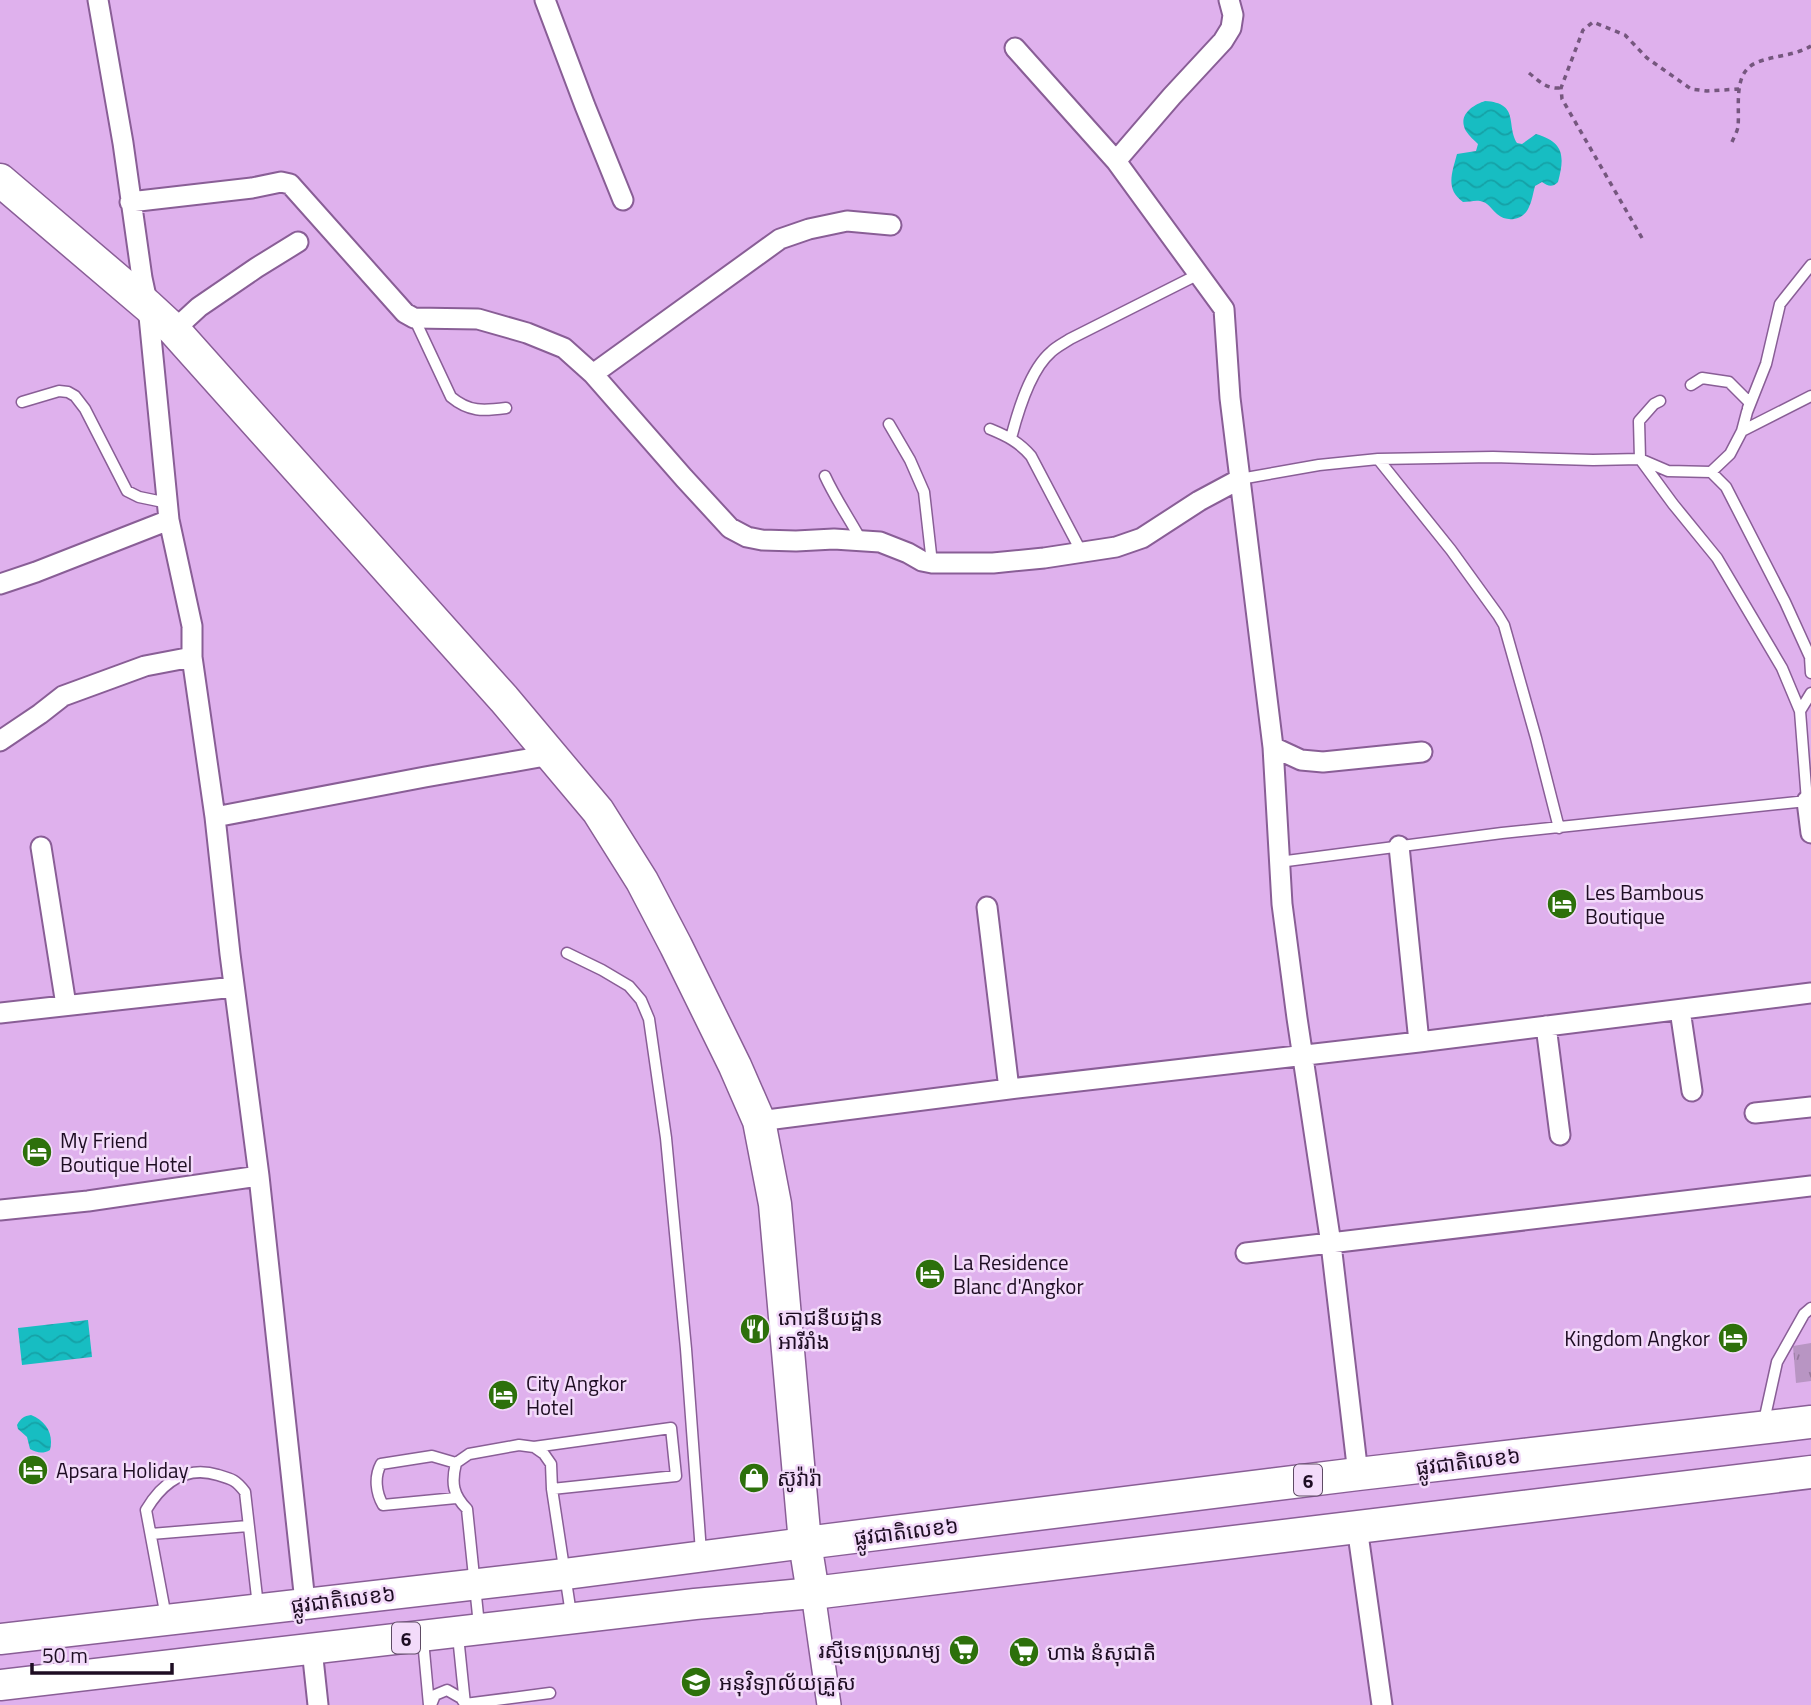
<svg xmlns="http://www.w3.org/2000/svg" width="1811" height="1705" viewBox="0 0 1811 1705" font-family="'Titillium Web','Noto Sans Khmer',sans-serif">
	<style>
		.grass { fill: url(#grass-tufts) }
		.water { fill: url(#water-waves) }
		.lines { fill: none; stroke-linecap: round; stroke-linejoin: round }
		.service-casing { stroke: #895e96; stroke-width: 13 }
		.minor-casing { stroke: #895e96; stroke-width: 23 }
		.tertiary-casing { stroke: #895e96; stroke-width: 26 }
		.primary-casing { stroke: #895e96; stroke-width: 33 }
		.trunk-casing { stroke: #895e96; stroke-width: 35 }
		.path { stroke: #75577e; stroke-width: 3.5; stroke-dasharray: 5 5; stroke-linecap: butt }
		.service { stroke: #fff; stroke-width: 10 }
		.minor { stroke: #fff; stroke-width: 19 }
		.tertiary { stroke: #fff; stroke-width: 23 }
		.primary { stroke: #fff; stroke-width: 30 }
		.trunk { stroke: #fff; stroke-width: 32 }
		.labels { text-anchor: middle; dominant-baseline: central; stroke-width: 5; stroke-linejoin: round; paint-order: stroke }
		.shield { fill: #f3dbfa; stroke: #5e4b64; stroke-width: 2 }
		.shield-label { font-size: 19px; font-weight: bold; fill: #1e0d23 }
		.poi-label { font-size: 21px; fill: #1e0d23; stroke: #f3dbfa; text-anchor: start }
		.street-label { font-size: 21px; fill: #1e0d23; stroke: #f3dbfa }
	</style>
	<defs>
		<pattern id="grass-tufts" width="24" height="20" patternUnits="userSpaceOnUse" patternTransform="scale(1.75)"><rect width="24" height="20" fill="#b895c3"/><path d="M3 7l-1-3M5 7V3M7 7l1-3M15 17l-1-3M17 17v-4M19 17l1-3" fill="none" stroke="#95789e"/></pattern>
		<pattern id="water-waves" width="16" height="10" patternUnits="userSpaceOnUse" patternTransform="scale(1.75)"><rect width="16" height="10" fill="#17bdc2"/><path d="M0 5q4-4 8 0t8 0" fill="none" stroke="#15a1a6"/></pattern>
	</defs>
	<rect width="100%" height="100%" fill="#dfb1ed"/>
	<!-- grass -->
	<path class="grass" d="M 1811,1343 L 1811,1381 L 1796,1383 L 1793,1346 Z"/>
	<!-- water -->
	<path class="water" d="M 1485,101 C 1520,103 1506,125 1517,143 L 1522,144 L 1536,134 C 1564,142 1565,156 1558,182 C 1552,188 1548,186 1542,182 L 1535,186 C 1533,193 1532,201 1529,207 C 1524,220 1507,223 1497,214 C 1491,209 1488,202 1480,201 C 1475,200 1469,202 1463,202 C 1445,189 1452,173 1457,154 L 1476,151 L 1478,144 C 1474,140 1469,136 1466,131 C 1457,115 1473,105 1485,101 Z
		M 88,1320 L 92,1357 L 22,1365 L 18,1328 Z
		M 31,1415 C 46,1421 54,1434 50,1450 C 43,1454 37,1453 30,1449 L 27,1437 L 18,1429 L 17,1425 C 21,1418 24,1416 31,1415 Z"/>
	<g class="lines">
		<!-- service casing -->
		<g class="service-casing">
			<path id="service" d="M 414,318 L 451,397 C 469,412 483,411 506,408
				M 1691,385 L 1702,378 L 1729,382 L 1750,403 L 1748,408
				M 1660,401 L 1654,404 L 1639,421 L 1640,459 L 1668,471 L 1711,472 L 1730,454 L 1742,431 L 1747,412 L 1766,364 L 1780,304 L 1811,265
				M 22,402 L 59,391 L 68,392 L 75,396 L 85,409 L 127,491 L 139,497 L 168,503
				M 889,424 L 910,460 L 924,492 L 932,563
				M 990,429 C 1007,436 1019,442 1031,456 L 1082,553
				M 1742,431 L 1811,396
				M 1011,438 C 1018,411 1030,370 1051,352 C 1056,347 1064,343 1070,339 L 1199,274
				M 1378,459 L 1451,550 L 1498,615 L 1504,625 L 1536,738 L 1559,828
				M 1711,472 L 1726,487 L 1785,602 L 1810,657 L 1811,673
				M 825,476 C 835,498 849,518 861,540
				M 1240,479 L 1319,465 L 1378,459 L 1493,457 L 1593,460 L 1640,459 L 1673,504 L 1717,558 L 1782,668 L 1800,711 L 1807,801 L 1502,833 L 1279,862
				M 1800,711 L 1811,693
				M 567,953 L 602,970 L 629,986 L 641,1000 L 649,1019 L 666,1138 L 686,1349 L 701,1552
				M 1764,1421 L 1777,1362 L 1804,1314 L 1811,1308
				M 534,1447 L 671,1428 L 676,1476 L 552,1489
				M 456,1498 L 383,1505 C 376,1493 374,1477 381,1464 L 432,1456 L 456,1463
				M 151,1534 L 248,1526
				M 166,1617 L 146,1510 C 162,1483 186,1465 218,1475 C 232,1479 236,1480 245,1492 L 258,1606
				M 479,1625 L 467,1509 C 453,1495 451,1483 456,1463 L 469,1454 L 519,1445 L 534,1447 L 544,1454 L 551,1464 L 552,1489 L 571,1614
				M 458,1636 L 465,1704
				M 423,1640 L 429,1705
				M 431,1705 L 435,1695 L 447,1690 L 461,1698 L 465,1704 L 550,1693"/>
		</g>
		<!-- minor casing -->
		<g class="minor-casing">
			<path id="minor" d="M 98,0 L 123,143 L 142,278 L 148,306 L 169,520 L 192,626 L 192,657 L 215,817 L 230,954 L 259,1176 L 305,1602
				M 545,0 L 585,106 L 623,200
				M 1015,48 L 1116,161 L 1224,309 L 1230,398 L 1273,747 L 1282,904 L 1297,1018 L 1331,1244 L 1358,1474
				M 1116,161 L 1172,96 L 1223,41 L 1231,28 L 1233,15 L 1229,0
				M 130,202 L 252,188 L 281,182 L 290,184 L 405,313 L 414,318 L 478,319 L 527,333 L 564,348 L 593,374 L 684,478 L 730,528 L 747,537 L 762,540 L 796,541 L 834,539 L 880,542 L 908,553 L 922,561 L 932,563 L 993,563 L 1044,558 L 1116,547 L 1142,538 L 1199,501 L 1240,479
				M 174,330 L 199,307 L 256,268 L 298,242
				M 593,374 L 780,239 L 809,229 L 847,221 L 891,225
				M 0,584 L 36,572 L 169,520
				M 0,741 L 40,714 L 63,696 L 145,666 L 192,657
				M 1273,747 L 1301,760 L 1323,762 L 1422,752
				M 1807,801 L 1811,833
				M 215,817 L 425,777 L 551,755
				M 1399,846 L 1419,1042
				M 41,847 L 66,1005
				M 987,907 L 1009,1089
				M 1680,1010 L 1692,1091
				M 0,1013 L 234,987
				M 1546,1026 L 1560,1135
				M 1755,1113 L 1811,1107
				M 759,1121 L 1009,1089 L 1419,1042 L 1811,993
				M 0,1210 L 88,1201 L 259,1176
				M 1246,1253 L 1811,1186
				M 1357,1527 L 1382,1705
				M 312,1649 L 318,1705"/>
		</g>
		<!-- tertiary casing -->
		<g class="tertiary-casing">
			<path id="tertiary" d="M 813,1593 L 829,1705"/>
		</g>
		<!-- primary casing -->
		<g class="primary-casing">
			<path id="primary" d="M 0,1639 L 565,1574 L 805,1543
				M 0,1685 L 695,1604 L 813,1593"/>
		</g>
		<!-- trunk casing -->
		<g class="trunk-casing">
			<path id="trunk" d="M 0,180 L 148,306 L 174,330 L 504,699 L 598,811 L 642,881 L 676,946 L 735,1066 L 759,1121 L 775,1204 L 805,1543 L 813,1593 L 1811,1472
				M 805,1543 L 1358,1474 L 1811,1422"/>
		</g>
		<!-- path -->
		<path class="path" d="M 1529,73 C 1539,81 1546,89 1560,88
			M 1732,142 C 1734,137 1737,132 1738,127 C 1740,106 1732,71 1758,62 C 1776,55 1794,56 1811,46
			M 1642,238 L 1562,99 L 1561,88 L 1583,30 L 1593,22 L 1625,35 L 1647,58 L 1691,89 L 1707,91 L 1739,89"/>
		<!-- service -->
		<use href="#service" class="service"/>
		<!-- minor -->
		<use href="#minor" class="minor"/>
		<!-- tertiary -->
		<use href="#tertiary" class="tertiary"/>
		<!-- primary -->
		<use href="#primary" class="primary"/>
		<!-- trunk -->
		<use href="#trunk" class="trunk"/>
	</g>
	<!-- icons -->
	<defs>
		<g id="hotel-disc" transform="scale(1.575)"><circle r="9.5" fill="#2d700b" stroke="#f3dbfa"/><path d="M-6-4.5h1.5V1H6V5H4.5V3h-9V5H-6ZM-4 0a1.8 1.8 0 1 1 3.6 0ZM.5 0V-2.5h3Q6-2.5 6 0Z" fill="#fff"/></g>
		<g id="restaurant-disc" transform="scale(1.575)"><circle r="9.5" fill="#2d700b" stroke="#f3dbfa"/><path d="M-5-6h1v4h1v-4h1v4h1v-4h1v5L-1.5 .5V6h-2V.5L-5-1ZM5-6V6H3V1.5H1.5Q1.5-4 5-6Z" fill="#fff"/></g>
		<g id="shop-disc" transform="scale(1.575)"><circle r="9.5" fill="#2d700b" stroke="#f3dbfa"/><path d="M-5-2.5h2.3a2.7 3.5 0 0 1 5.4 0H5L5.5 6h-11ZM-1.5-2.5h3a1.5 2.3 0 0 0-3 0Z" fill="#fff"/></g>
		<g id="supermarket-disc" transform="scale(1.575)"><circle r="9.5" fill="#2d700b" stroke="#f3dbfa"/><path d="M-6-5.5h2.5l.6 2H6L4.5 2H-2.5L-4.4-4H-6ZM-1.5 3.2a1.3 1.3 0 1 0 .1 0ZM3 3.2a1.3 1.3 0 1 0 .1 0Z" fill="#fff"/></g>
		<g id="school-disc" transform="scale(1.575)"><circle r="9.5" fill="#2d700b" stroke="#f3dbfa"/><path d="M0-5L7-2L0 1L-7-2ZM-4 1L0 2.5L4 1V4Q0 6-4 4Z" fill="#fff"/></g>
	</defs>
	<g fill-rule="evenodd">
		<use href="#hotel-disc" x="1562" y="904"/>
		<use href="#hotel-disc" x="37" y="1152"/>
		<use href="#hotel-disc" x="930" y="1274"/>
		<use href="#restaurant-disc" x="755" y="1329"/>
		<use href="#hotel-disc" x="1733" y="1338"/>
		<use href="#hotel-disc" x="503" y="1395"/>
		<use href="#hotel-disc" x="33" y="1470"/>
		<use href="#shop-disc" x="754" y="1478"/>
		<use href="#supermarket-disc" x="964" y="1650"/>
		<use href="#supermarket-disc" x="1024" y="1652"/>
		<use href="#school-disc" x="696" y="1682"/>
	</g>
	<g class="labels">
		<!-- shield labels -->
		<g class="shield">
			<rect x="1294" y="1464.5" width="28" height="31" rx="5"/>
			<rect x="392" y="1622.5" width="28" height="31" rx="5"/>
		</g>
		<g class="shield-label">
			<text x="1308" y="1480">6</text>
			<text x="406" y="1638">6</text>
		</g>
		<!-- poi labels -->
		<g class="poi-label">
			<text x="1585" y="892">Les Bambous<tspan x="1585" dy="24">Boutique</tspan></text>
			<text x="60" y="1140">My Friend<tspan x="60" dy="24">Boutique Hotel</tspan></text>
			<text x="953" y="1262">La Residence<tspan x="953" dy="24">Blanc d'Angkor</tspan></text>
			<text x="778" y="1317">ភោជនីយដ្ឋាន<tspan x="778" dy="24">អារីរាំង</tspan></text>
			<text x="1710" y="1338" text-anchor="end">Kingdom Angkor</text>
			<text x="526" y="1383">City Angkor<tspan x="526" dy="24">Hotel</tspan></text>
			<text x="56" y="1470">Apsara Holiday</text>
			<text x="777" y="1478">ស៊ូវ៉ារ៉ា</text>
			<text x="941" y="1650" text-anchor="end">រស្មីទេពប្រណម្យ</text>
			<text x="1047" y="1652">ហាង នំសុជាតិ</text>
			<text x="719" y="1682">អនុវិទ្យាល័យគ្រួស</text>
		</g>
		<!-- street labels -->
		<g class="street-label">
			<text transform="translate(1468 1461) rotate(-7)">ផ្លូវជាតិលេខ៦</text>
			<text transform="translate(906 1531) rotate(-7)">ផ្លូវជាតិលេខ៦</text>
			<text transform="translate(343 1599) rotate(-7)">ផ្លូវជាតិលេខ៦</text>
		</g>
	</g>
	<!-- scale -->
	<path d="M32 1663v10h140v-10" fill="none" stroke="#1e0d23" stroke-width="3.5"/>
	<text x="42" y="1663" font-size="21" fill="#1e0d23" stroke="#f3dbfa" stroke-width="5" paint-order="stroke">50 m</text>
</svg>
